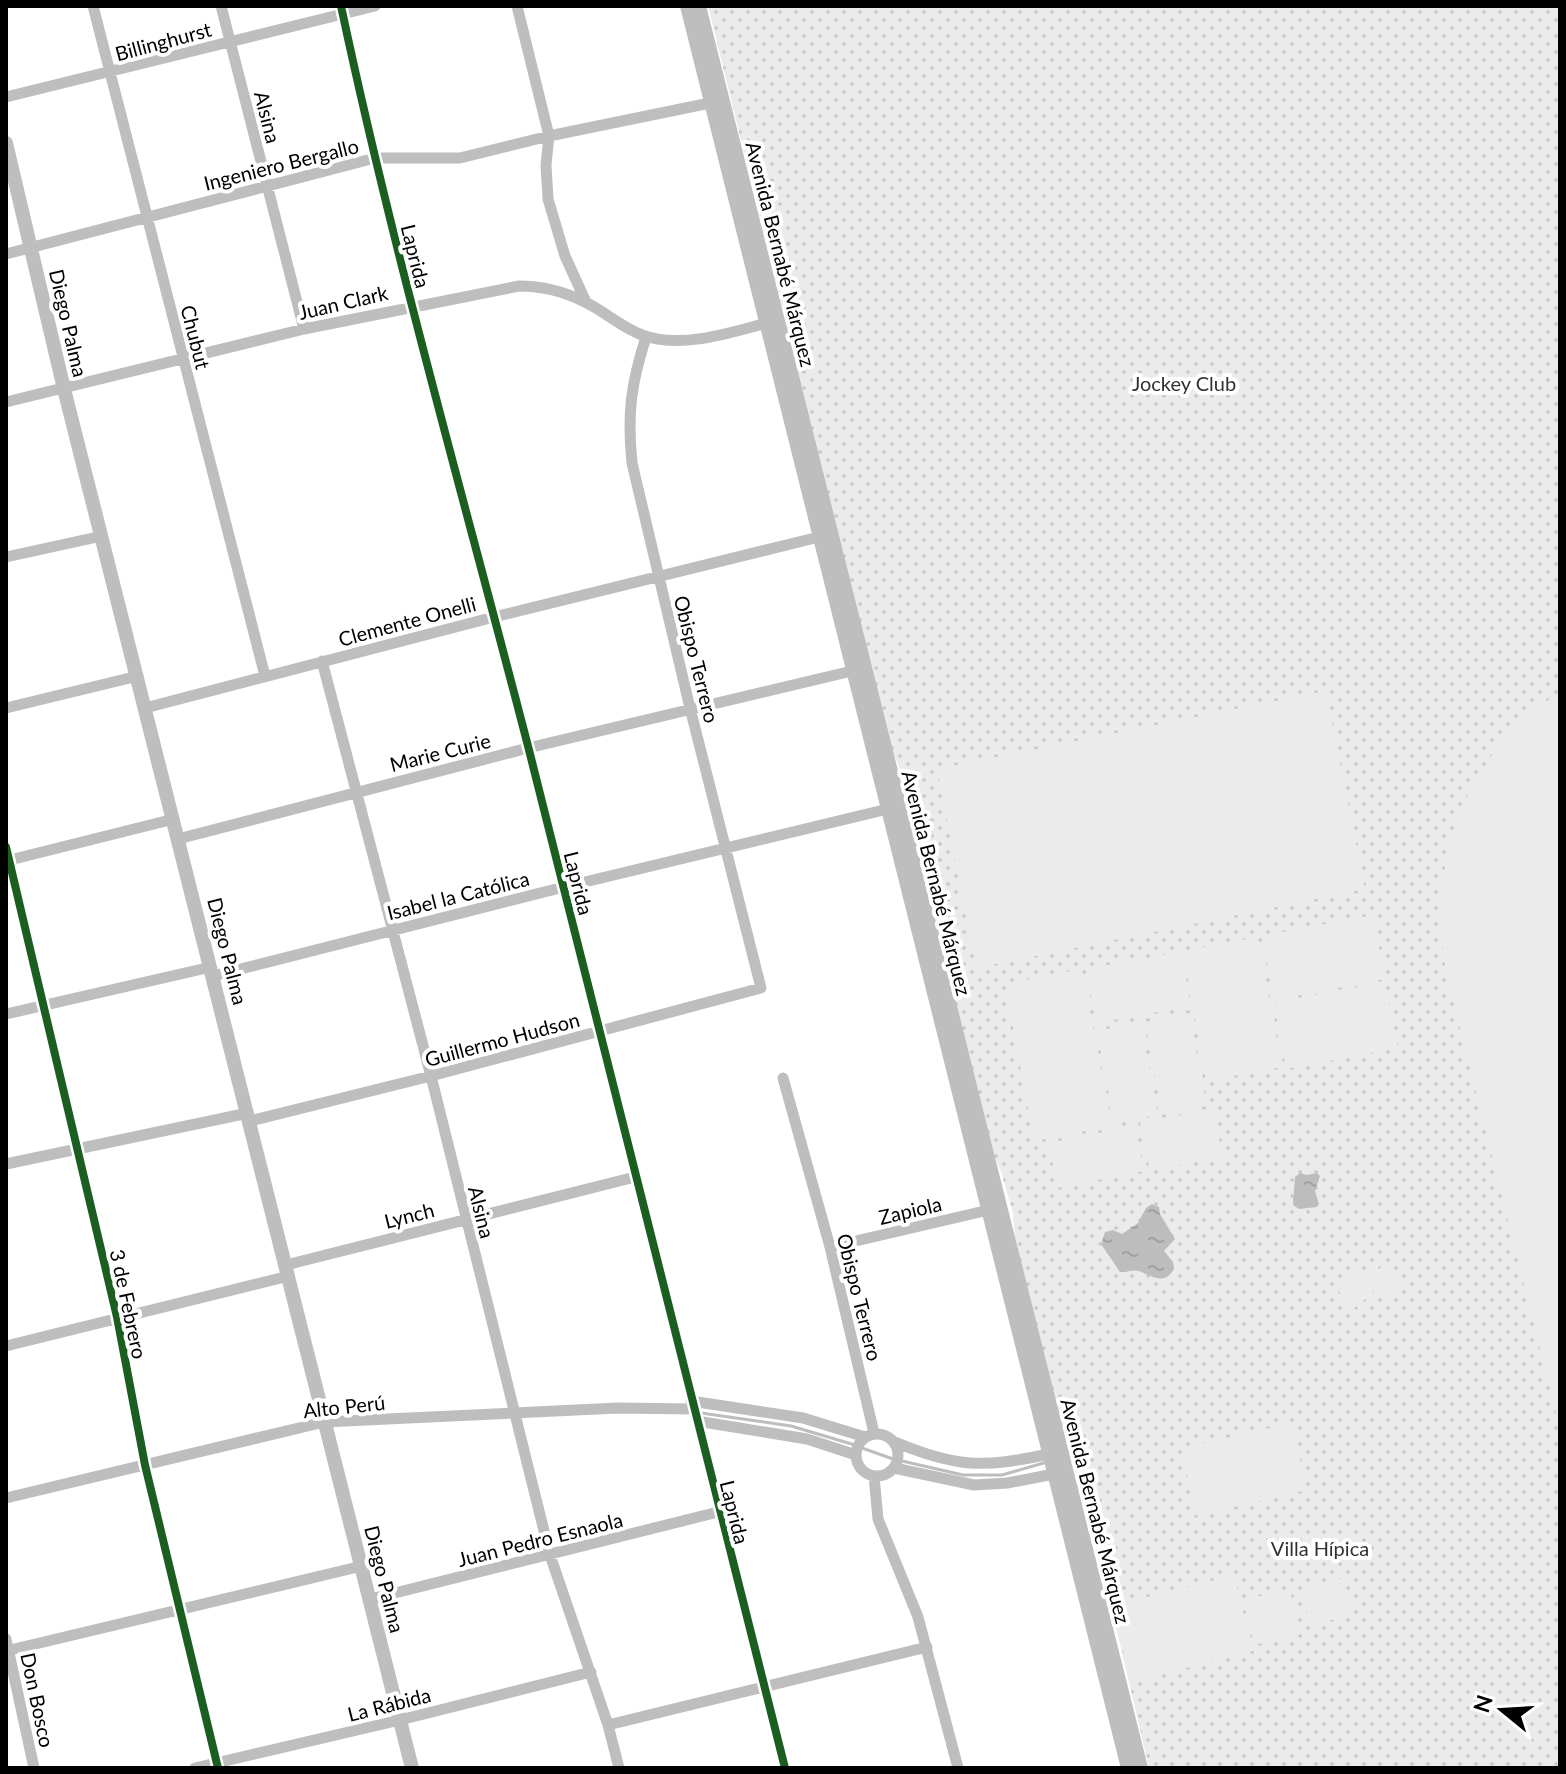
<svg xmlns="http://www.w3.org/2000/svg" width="1566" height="1774" viewBox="0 0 1566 1774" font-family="Lato,sans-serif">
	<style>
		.park { fill: url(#park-dots) }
		.pitch { fill: #ebebeb }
		.water { fill: url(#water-ripples) }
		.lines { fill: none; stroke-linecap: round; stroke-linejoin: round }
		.stream { stroke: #bdbdbd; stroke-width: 3 }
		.minor { stroke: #bebebe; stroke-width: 11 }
		.major { stroke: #bebebe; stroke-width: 14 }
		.cycleway-casing { stroke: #fff; stroke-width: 13 }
		.cycleway { stroke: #1b5e20; stroke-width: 8 }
		.labels { text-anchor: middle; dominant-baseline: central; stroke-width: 8; stroke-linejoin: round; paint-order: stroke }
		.street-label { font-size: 20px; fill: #000; stroke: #fff }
		.park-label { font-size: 20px; fill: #313131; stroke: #fff }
	</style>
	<defs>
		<pattern id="park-dots" width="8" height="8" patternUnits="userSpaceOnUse" patternTransform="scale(2)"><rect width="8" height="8" fill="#ebebeb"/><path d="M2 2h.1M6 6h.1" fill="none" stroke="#c8c8c8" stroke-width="1.8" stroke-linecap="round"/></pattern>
		<pattern id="water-ripples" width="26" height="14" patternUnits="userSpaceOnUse" patternTransform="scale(2)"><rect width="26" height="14" fill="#bdbdbd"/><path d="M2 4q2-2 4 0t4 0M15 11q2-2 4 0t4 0" fill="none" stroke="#a1a1a1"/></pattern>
	</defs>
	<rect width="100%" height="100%" fill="#fff"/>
	<!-- park -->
	<path class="park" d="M 708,6 L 1560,6 L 1560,1768 L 1149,1768 L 1098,1549 L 1051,1390 L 1016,1249 L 1013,1213 L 1001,1172 L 991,1148 L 918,848 L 910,795 L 887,736 L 792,373 L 785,319 Z"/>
	<!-- pitch -->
	<path class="pitch" d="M 1326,691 L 1365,889 L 976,968 L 937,769 Z
		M 1560,692 L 1560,1429 L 1446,972 C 1427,860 1463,755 1560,692 Z
		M 1373,915 L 1385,979 L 1274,1000 L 1262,936 Z
		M 1258,937 L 1282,1067 L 1206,1081 L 1183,951 Z
		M 1181,952 L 1191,1006 L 1096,1023 L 1086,969 Z
		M 1082,969 L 1112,1126 L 1034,1141 L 1005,984 Z
		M 1385,982 L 1398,1048 L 1286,1069 L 1274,1003 Z
		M 1189,1013 L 1207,1106 L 1162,1115 L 1145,1022 Z
		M 1141,1023 L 1158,1115 L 1114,1123 L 1097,1031 Z
		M 1213,1109 L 1223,1157 L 1150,1171 L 1140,1123 Z
		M 1135,1126 L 1144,1171 L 1057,1188 L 1049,1143 Z
		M 1388,1262 L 1405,1283 L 1383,1300 L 1366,1279 Z
		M 1358,1272 L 1374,1292 L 1353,1309 L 1337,1289 Z
		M 1292,1423 L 1307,1490 L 1196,1516 L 1181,1448 Z
		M 1234,1575 L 1253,1651 L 1131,1682 L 1112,1606 Z
		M 1344,1578 L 1353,1615 L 1310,1625 L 1301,1588 Z
		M 1290,1589 L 1300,1635 L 1254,1645 L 1244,1600 Z"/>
	<!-- water -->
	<path class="water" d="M 1300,1173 L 1307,1175 L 1317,1173 L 1320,1176 L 1315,1191 L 1319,1204 L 1317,1207 L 1299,1209 L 1293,1205 L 1295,1177 Z
		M 1152,1204 L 1159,1207 L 1160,1214 L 1175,1239 L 1164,1251 L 1173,1262 L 1174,1269 C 1164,1286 1153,1276 1139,1271 C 1132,1269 1127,1273 1120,1272 L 1101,1244 L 1105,1232 L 1113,1230 L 1122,1234 L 1138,1223 L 1146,1208 Z"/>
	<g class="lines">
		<!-- stream -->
		<path class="stream" d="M 701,1413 L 791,1426 L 855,1445
			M 862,1448 L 893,1459
			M 902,1461 L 963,1475 L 1002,1475 L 1047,1462"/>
		<!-- minor -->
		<path class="minor" d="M 93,6 L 265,676
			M 221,6 L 304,329
			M 341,6 C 394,256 465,502 529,750 C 616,1089 698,1429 785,1768
			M 517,6 L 549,136 L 546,165 L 548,199 L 565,256 L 586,302
			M 6,97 L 375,6
			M 6,254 L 375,158 L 460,158 L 549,136 L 710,103
			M 6,402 L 304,329 L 519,286 C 541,286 565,292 585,302 C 606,312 623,329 645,336 C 684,349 736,331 774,321
			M 6,557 L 102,536
			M 322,661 L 431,1076 L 550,1555 L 608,1725 L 619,1768
			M 6,708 L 138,676
			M 145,708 L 494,617 L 819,537
			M 178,839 L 528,748 L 852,671
			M 6,847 L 117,1317 L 145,1465 L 218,1768
			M 6,861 L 174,819
			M 213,976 L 564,887 L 892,808
			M 6,1014 L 211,967
			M 783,1078 L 830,1247 L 874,1433
			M 250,1121 L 431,1076 L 761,988 L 690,708 L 632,463 C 627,413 631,384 646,337
			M 6,1164 L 248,1113
			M 830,1247 L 993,1209
			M 286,1265 L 635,1177
			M 6,1346 L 289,1276
			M 691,1401 L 803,1418 L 865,1437
			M 697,1421 L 807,1439 L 856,1455
			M856 1455a21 21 0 1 1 42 0a21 21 0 1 1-42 0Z
			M 895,1442 C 957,1468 983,1468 1049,1454
			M 894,1468 L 974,1485 L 1007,1483 L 1054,1474
			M 874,1476 L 878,1519 L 918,1617 L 958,1768
			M 6,1498 L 324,1422 L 618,1408 L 694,1409
			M 371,1599 L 718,1512
			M 6,1639 L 34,1768
			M 6,1651 L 362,1566
			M 608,1725 L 927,1647
			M 195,1768 L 400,1720 L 591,1672"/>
		<!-- major -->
		<path class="major" d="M 687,6 L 1128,1768
			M 699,6 L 1141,1768
			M 6,143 L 64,389 L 412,1768"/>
		<!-- cycleway casing -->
		<g class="cycleway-casing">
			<path id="cycleway" d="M 341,6 C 394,256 465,502 529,750 C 616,1089 698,1429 785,1768
				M 6,847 L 117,1317 L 145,1465 L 218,1768"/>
		</g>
		<!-- cycleway -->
		<use href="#cycleway" class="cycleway"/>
	</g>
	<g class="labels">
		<!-- street labels -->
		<g class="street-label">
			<text transform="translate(163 41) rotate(-15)">Billinghurst</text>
			<text transform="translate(268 117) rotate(76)">Alsina</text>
			<text transform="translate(281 164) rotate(-14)">Ingeniero Bergallo</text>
			<text transform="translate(781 254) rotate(76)">Avenida Bernabé Márquez</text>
			<text transform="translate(416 256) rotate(76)">Laprida</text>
			<text transform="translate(343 302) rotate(-13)">Juan Clark</text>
			<text transform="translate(69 323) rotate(77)">Diego Palma</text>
			<text transform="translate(196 337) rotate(76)">Chubut</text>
			<text transform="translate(407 621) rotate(-15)">Clemente Onelli</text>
			<text transform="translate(697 659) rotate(76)">Obispo Terrero</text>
			<text transform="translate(440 752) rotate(-14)">Marie Curie</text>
			<text transform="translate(579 883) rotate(76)">Laprida</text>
			<text transform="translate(937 883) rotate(76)">Avenida Bernabé Márquez</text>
			<text transform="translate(458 895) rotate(-14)">Isabel la Católica</text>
			<text transform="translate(228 951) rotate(76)">Diego Palma</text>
			<text transform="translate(502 1039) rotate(-15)">Guillermo Hudson</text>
			<text transform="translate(910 1210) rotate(-13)">Zapiola</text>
			<text transform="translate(482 1212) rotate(76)">Alsina</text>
			<text transform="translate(409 1215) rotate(-14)">Lynch</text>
			<text transform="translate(860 1297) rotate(76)">Obispo Terrero</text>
			<text transform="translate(129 1304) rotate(78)">3 de Febrero</text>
			<text transform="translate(344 1406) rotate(-6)">Alto Perú</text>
			<text transform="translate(1096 1511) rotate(76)">Avenida Bernabé Márquez</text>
			<text transform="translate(735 1512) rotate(76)">Laprida</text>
			<text transform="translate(540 1539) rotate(-14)">Juan Pedro Esnaola</text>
			<text transform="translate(385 1579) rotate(76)">Diego Palma</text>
			<text transform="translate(38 1700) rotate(78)">Don Bosco</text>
			<text transform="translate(389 1704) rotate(-14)">La Rábida</text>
		</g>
		<!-- park labels -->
		<g class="park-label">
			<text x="1184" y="383">Jockey Club</text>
			<text x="1320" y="1548">Villa Hípica</text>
		</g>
	</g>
	<!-- border -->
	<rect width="1566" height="1774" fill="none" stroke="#000000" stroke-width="16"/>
	<!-- north arrow -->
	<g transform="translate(1502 1710) rotate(288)" stroke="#ffffff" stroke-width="6" paint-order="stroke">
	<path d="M0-6L14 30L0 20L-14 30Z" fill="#000000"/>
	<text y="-12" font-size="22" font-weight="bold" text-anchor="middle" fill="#000000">N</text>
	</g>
</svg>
